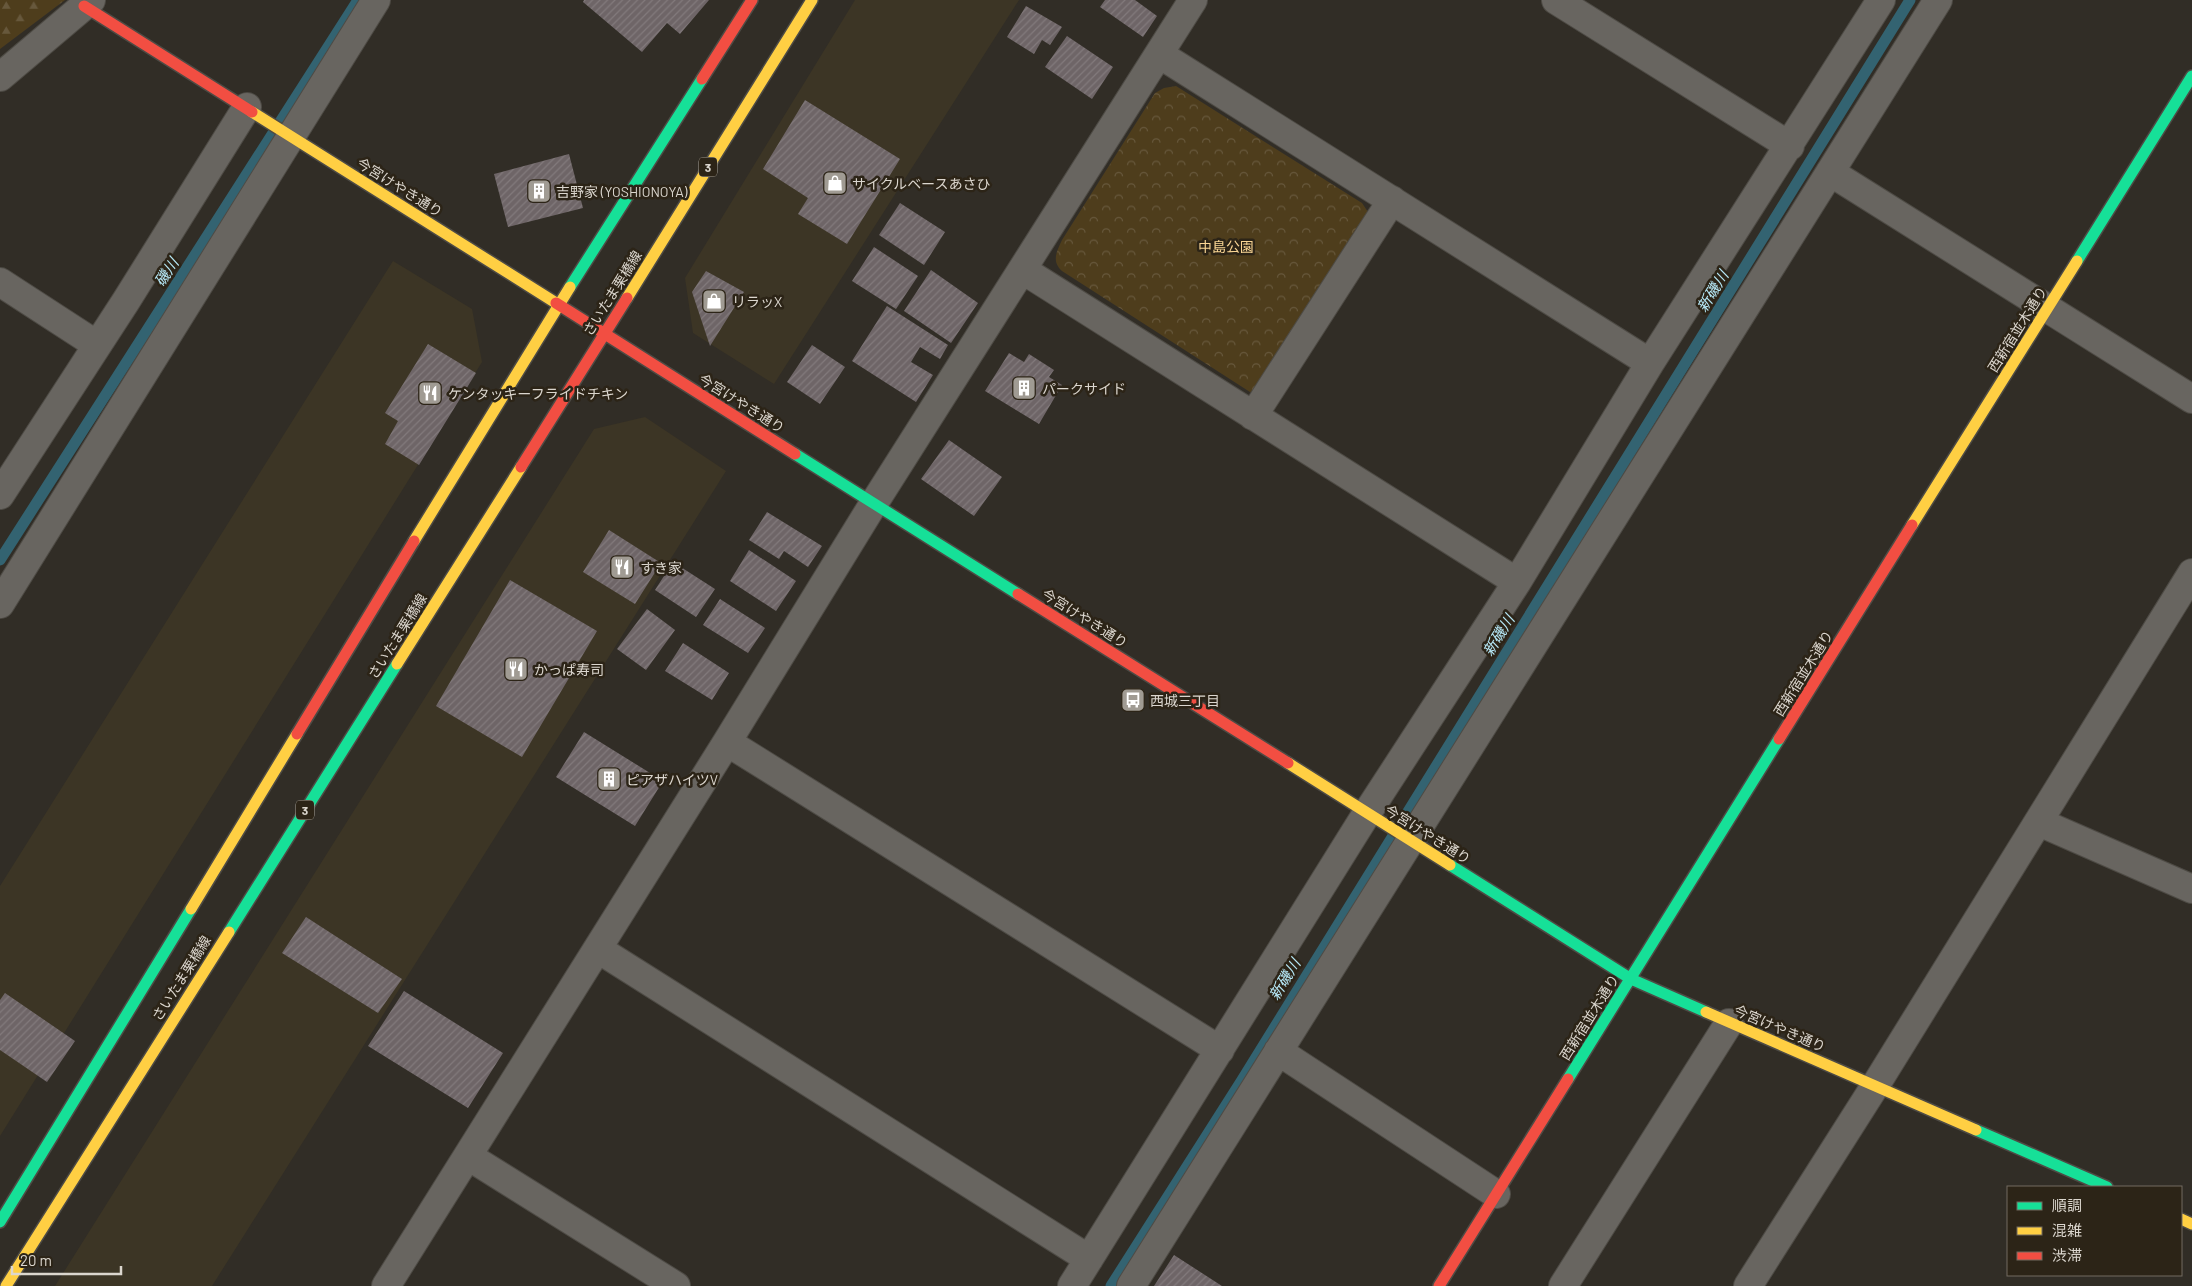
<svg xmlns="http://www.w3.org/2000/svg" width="2192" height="1286" viewBox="0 0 2192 1286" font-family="Barlow,'Noto Sans JP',sans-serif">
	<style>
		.commercial { fill: #3c3525 }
		.forest { fill: url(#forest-firs) }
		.park { fill: url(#park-crowns) }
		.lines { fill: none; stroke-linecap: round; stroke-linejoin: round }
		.stream { stroke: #336371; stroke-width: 11 }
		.building { fill: url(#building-hatch) }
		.street-casing { stroke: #4e4b45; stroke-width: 30 }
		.fast-casing { stroke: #4e4b45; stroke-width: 14 }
		.slow-casing { stroke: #4e4b45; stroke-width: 14 }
		.jam-casing { stroke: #4e4b45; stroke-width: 14 }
		.street { stroke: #686560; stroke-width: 28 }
		.fast { stroke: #16e098; stroke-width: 11 }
		.slow { stroke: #ffcf43; stroke-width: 11 }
		.jam { stroke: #f24e42; stroke-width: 11 }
		.labels { text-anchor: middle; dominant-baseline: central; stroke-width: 5; stroke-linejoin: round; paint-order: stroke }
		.shield { fill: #2c2417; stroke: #a6a197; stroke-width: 1 }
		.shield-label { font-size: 12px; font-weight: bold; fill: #dbd6ce }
		.poi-label { font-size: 14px; fill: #dbd6ce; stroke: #2c2417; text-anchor: start }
		.street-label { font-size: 14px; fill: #dbd6ce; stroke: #2c2417 }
		.park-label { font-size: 14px; fill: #f9d594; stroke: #2c2417 }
		.water-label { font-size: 15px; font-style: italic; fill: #b7e9f8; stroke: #2c2417 }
	</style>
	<defs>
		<pattern id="forest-firs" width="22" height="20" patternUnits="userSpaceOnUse" patternTransform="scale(1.25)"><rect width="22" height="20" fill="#4e3d1c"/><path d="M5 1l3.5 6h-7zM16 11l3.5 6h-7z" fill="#67583c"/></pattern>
		<pattern id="park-crowns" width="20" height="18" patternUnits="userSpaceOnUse" patternTransform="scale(1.25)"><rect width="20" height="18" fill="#4e3d1c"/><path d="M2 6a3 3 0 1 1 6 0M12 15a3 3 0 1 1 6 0" fill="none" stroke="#67583c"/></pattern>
		<pattern id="building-hatch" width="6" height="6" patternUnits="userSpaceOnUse" patternTransform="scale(1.25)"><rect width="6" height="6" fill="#6e6567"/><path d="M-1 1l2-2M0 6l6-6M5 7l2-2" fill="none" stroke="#827a7c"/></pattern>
	</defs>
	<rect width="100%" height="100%" fill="#312d26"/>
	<!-- commercial -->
	<path class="commercial" d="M 855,0 L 1019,0 L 774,384 L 693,333 L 685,278 Z
		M 393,261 L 472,309 L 482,362 L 0,1136 L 0,886 Z
		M 645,417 L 726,471 L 212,1286 L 55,1286 L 594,429 Z"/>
	<!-- forest -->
	<path class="forest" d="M 0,0 L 65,0 L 0,49 Z"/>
	<!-- park -->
	<path class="park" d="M 1176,86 L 1362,203 L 1368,212 L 1369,222 L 1259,391 L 1250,392 L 1062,271 C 1051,261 1057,251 1062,240 L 1155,93 L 1164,88 Z"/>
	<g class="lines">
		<!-- stream -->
		<path class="stream" d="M 0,560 L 358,0
			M 1111,1286 L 1242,1080 L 1910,0"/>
	</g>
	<!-- building -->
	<path class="building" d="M 584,0 L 709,0 L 680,34 L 667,23 L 642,52 L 583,2 Z
		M 1105,0 L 1135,0 L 1157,16 L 1143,37 L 1100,7 Z
		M 1026,6 L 1062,27 L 1050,45 L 1042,40 L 1034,54 L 1007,37 Z
		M 1067,36 L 1113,67 L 1092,99 L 1045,67 Z
		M 805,100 L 900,159 L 847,244 L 798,214 L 808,198 L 763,169 Z
		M 569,154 L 583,208 L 508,227 L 494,174 Z
		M 900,203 L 945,232 L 924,265 L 879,235 Z
		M 874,247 L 918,276 L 896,309 L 852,281 Z
		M 931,270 L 978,303 L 951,343 L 904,311 Z
		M 706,271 L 744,292 L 710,346 L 692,292 Z
		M 887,306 L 948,345 L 940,359 L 920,347 L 911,362 L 933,375 L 916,402 L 852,361 Z
		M 428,344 L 476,373 L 419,465 L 385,444 L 398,421 L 385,413 Z
		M 812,345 L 845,367 L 820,404 L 787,382 Z
		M 1009,353 L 1024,362 L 1029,354 L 1054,370 L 1049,377 L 1062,385 L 1039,424 L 985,391 Z
		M 949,440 L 1002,477 L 974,516 L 921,479 Z
		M 767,512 L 822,546 L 808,567 L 784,551 L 779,559 L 749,540 Z
		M 609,530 L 661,563 L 635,604 L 583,572 Z
		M 749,550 L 796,581 L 776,611 L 730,581 Z
		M 673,562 L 715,589 L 696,617 L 655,590 Z
		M 510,580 L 597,631 L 522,757 L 436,706 Z
		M 720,599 L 765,628 L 748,653 L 703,625 Z
		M 647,609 L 675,630 L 646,670 L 617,649 Z
		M 683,643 L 729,673 L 712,700 L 665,671 Z
		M 584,732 L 663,781 L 635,826 L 556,777 Z
		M 306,917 L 402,979 L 378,1013 L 282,953 Z
		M 404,991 L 503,1053 L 468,1108 L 368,1046 Z
		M 5,993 L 75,1041 L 47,1082 L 0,1050 L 0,1000 Z
		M 1174,1255 L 1222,1286 L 1154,1286 Z"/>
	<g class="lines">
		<!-- street casing -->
		<g class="street-casing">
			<path id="street" d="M 1556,0 L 1790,146
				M 1159,54 L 1650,363
				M 0,77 L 91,0
				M 1830,172 L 2192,399
				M 1023,270 L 1517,582
				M 0,282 L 97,345
				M 1253,416 L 1392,200
				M 0,495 L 126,301 L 247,107
				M 0,604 L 376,0
				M 727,742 L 1220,1050
				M 2039,822 L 2192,889
				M 598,949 L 1089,1259
				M 1278,1051 L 1496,1194
				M 468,1156 L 676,1286
				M 386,1286 L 727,742 L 874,503 L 1193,0
				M 1072,1286 L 1367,813 L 1517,582 L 1650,363 L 1881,0
				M 1131,1286 L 1938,0
				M 1563,1286 L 1729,1023
				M 1748,1286 L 1875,1086 L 2192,573"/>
		</g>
		<!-- fast casing -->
		<g class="fast-casing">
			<path id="fast" d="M 2077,261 L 2192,76
				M 570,287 L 702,79
				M 795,454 L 1018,594
				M 1450,865 L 1631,979 L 1706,1012
				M 229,932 L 397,664
				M 1568,1079 L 1779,739
				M 1976,1130 L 2107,1187
				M 0,1222 L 191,909"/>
		</g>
		<!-- slow casing -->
		<g class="slow-casing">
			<path id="slow" d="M 252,112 L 556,303
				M 627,298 L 812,0
				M 1912,525 L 2077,261
				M 414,541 L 570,287
				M 397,664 L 521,467
				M 1288,763 L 1450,865
				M 191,909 L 297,734
				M 1706,1012 L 1976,1130
				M 2181,1219 L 2192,1224
				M 6,1286 L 229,932"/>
		</g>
		<!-- jam casing -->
		<g class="jam-casing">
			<path id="jam" d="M 84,6 L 252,112
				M 702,79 L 752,0
				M 556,303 L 795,454
				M 521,467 L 627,298
				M 1018,594 L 1288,763
				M 297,734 L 414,541
				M 1779,739 L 1912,525
				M 1439,1286 L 1568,1079"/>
		</g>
		<!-- street -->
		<use href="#street" class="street"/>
		<!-- fast -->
		<use href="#fast" class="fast"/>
		<!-- slow -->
		<use href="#slow" class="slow"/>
		<!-- jam -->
		<use href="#jam" class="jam"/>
	</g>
	<!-- icons -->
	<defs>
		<g id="shop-square" transform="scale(1.25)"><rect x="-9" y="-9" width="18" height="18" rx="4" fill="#a09b93" stroke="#2c2417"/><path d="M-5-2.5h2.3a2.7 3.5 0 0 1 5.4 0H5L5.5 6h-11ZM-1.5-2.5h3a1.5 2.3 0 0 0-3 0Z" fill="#fff"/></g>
		<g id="building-square" transform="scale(1.25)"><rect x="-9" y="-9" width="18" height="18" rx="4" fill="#a09b93" stroke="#2c2417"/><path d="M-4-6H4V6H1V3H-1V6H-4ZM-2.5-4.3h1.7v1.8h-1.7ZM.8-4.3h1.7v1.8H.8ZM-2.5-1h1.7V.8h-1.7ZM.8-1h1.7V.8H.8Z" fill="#fff"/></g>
		<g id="restaurant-square" transform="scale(1.25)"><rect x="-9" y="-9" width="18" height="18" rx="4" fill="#a09b93" stroke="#2c2417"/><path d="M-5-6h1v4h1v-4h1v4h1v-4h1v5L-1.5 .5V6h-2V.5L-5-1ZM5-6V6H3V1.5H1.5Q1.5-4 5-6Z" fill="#fff"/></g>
		<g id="bus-square" transform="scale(1.25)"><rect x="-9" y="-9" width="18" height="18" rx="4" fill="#a09b93" stroke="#2c2417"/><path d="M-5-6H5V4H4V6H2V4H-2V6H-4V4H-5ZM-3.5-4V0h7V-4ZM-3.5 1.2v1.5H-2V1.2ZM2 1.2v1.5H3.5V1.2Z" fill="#fff"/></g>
	</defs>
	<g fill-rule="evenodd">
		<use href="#shop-square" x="835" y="183"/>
		<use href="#building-square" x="539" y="191"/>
		<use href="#shop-square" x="714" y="301"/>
		<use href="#building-square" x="1024" y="388"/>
		<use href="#restaurant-square" x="430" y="393"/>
		<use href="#restaurant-square" x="622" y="567"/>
		<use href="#restaurant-square" x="516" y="669"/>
		<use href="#bus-square" x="1133" y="700"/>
		<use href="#building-square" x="609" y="779"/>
	</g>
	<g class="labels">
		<!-- shield labels -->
		<g class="shield">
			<rect x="699" y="157.5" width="18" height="19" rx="4"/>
			<rect x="296" y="800.5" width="18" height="19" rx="4"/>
		</g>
		<g class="shield-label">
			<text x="708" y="167">3</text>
			<text x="305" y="810">3</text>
		</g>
		<!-- poi labels -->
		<g class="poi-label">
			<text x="852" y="183">サイクルベースあさひ</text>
			<text x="556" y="191">吉野家 (YOSHIONOYA)</text>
			<text x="732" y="301">リラッX</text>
			<text x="1042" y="388">パークサイド</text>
			<text x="448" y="393">ケンタッキーフライドチキン</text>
			<text x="640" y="567">すき家</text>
			<text x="534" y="669">かっぱ寿司</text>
			<text x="1150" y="700">西城三丁目</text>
			<text x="626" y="779">ピアザハイツV</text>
		</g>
		<!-- street labels -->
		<g class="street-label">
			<text transform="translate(400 187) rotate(32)">今宮けやき通り</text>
			<text transform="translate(612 293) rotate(-58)">さいたま栗橋線</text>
			<text transform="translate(2017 329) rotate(-58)">西新宿並木通り</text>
			<text transform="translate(742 403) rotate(32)">今宮けやき通り</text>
			<text transform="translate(1085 618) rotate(32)">今宮けやき通り</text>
			<text transform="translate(397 636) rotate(-58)">さいたま栗橋線</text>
			<text transform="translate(1803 673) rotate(-58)">西新宿並木通り</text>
			<text transform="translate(1428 834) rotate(32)">今宮けやき通り</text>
			<text transform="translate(181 978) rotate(-58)">さいたま栗橋線</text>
			<text transform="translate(1589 1017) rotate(-58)">西新宿並木通り</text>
			<text transform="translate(1780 1028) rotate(23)">今宮けやき通り</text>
		</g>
		<!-- park labels -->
		<g class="park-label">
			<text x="1226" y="246">中島公園</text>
		</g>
		<!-- water labels -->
		<g class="water-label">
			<text transform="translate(166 272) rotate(-57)">磯川</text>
			<text transform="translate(1712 291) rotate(-58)">新磯川</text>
			<text transform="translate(1498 635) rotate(-58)">新磯川</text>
			<text transform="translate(1284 979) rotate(-58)">新磯川</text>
		</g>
	</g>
	<!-- legend -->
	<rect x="2007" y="1186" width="175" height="90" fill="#2c2417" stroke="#726b60"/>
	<rect x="2017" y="1202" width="25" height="8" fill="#16e098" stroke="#726b60"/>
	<text x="2052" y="1211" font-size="15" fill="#dbd6ce">順調</text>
	<rect x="2017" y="1227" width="25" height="8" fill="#ffcf43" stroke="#726b60"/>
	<text x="2052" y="1236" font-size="15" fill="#dbd6ce">混雑</text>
	<rect x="2017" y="1252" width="25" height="8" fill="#f24e42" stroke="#726b60"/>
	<text x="2052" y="1261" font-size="15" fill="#dbd6ce">渋滞</text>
	<!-- scale -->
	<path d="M12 1266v8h109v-8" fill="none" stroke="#dbd6ce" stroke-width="2.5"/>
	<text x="20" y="1266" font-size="15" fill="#dbd6ce" stroke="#2c2417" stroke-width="4" paint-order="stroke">20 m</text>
</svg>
